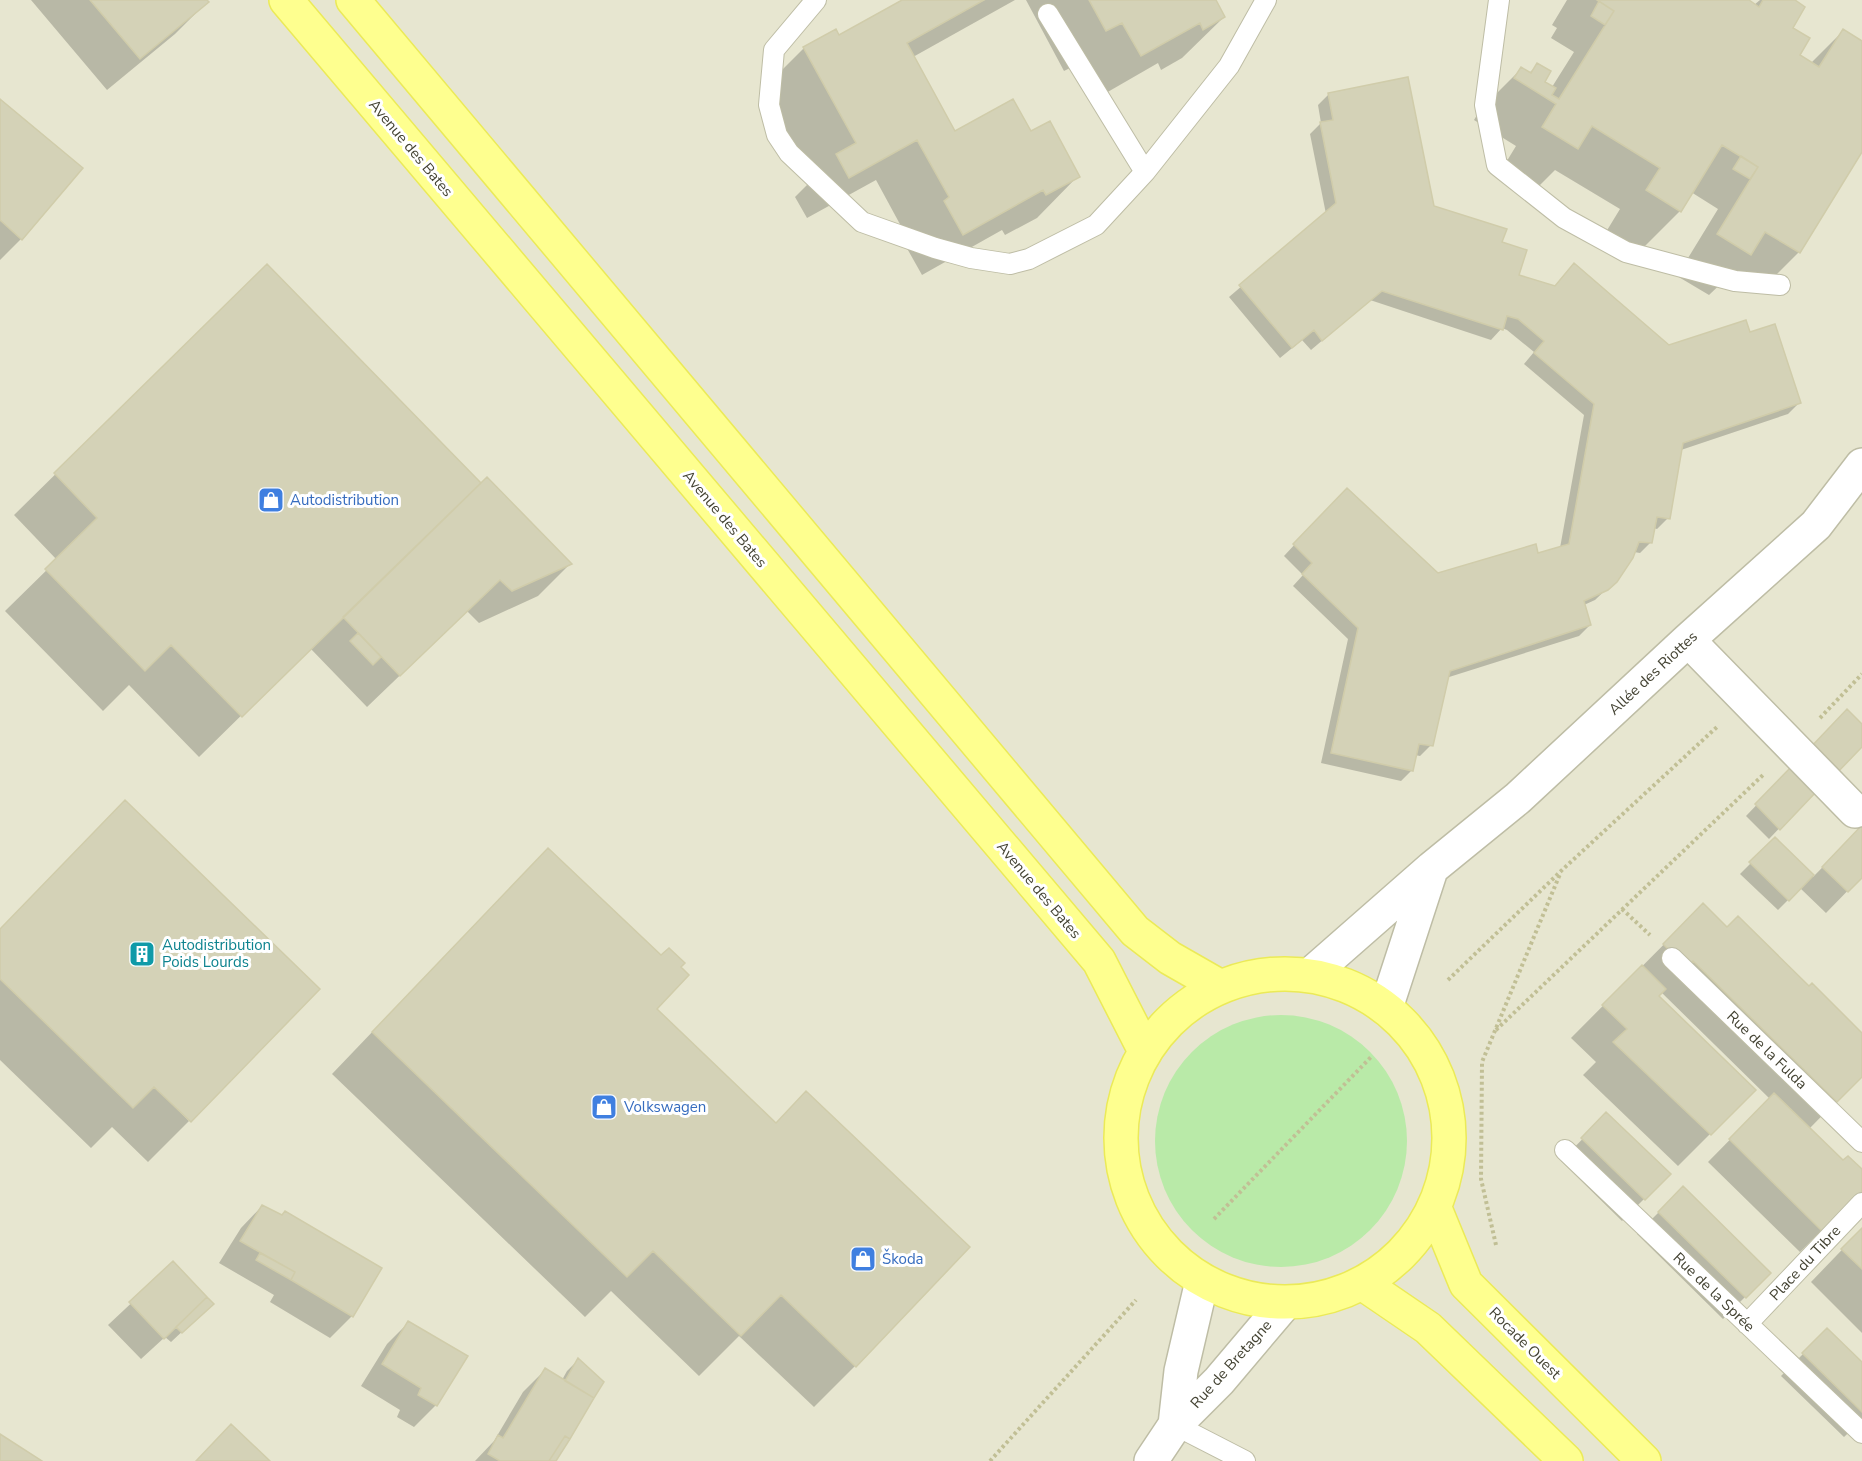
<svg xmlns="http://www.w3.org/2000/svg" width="1862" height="1461" viewBox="0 0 1862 1461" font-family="'Nunito Sans',sans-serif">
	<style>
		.residential { fill: #e7e6d0 }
		.green { fill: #b9eaa8 }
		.shadow { fill: #0003 }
		.building { fill: #d4d2b7; stroke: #d0ccaa; stroke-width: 1.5 }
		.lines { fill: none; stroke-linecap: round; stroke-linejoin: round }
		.service-casing { stroke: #bebda5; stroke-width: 22 }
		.minor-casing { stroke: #bebda5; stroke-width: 36 }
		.primary-casing { stroke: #ebea58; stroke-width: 36 }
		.path { stroke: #c1bf95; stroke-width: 4; stroke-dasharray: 3 3; stroke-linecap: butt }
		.service { stroke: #fff; stroke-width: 20 }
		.minor { stroke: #fff; stroke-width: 33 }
		.primary { stroke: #feff8f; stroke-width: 33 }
		.labels { text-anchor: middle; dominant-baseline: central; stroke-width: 6; stroke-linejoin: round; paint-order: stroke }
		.street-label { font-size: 15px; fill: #444333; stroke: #fff }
		.shop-label { font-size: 15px; fill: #366cbe; stroke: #fff; text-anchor: start }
		.culture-label { font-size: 15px; fill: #0d838f; stroke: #fff; text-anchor: start }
	</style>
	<rect width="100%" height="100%" fill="#f3f2e2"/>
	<!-- residential -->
	<path class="residential" d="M 0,0 L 1862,0 L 1862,1461 L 0,1461 Z"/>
	<!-- green -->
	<path class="green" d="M1155 1141a126 126 0 1 1 252 0a126 126 0 1 1-252 0Z"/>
	<!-- shadow -->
	<path class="shadow" d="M 31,0 L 205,0 L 207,2 L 175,34 L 107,90 Z
		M 905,0 L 1015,0 L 913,57 L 955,133 L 1030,133 L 1078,176 L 1037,218 L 1005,235 L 1002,230 L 922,275 L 904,243 L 908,239 L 876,180 L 807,218 L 795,197 L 813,179 L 763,89 L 804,48 L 838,37 Z
		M 1026,0 L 1214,0 L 1224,17 L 1182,58 L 1161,70 L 1158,63 L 1099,97 L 1080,63 L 1064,71 Z
		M 1567,0 L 1746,0 L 1754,5 L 1760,0 L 1792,0 L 1791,28 L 1798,55 L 1811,63 L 1843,31 L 1862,43 L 1862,150 L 1799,252 L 1758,293 L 1729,276 L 1709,295 L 1677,276 L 1718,209 L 1691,192 L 1680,211 L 1639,252 L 1606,232 L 1620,209 L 1555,170 L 1536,189 L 1502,169 L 1516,146 L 1474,120 L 1480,110 L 1521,69 L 1529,73 L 1538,65 L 1543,82 L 1552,87 L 1574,52 L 1551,38 L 1557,28 L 1552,25 Z
		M 1329,94 L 1432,207 L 1500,243 L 1517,276 L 1554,287 L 1564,275 L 1669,346 L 1749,334 L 1799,403 L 1788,414 L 1681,450 L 1668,518 L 1657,529 L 1653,528 L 1651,542 L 1640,553 L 1634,552 L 1615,581 L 1595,600 L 1584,605 L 1590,625 L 1579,636 L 1446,678 L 1431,745 L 1420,756 L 1415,755 L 1412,770 L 1401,781 L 1321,763 L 1348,639 L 1293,586 L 1303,575 L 1284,556 L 1336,500 L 1437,575 L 1537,555 L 1560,548 L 1584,415 L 1524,364 L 1534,352 L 1507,330 L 1502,328 L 1491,340 L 1370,300 L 1311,350 L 1302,340 L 1280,358 L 1229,297 L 1326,214 L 1310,134 L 1321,123 L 1318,105 Z
		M 0,101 L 21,239 L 0,260 Z
		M 267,266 L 479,483 L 570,564 L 538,596 L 479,623 L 467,611 L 367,707 L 310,648 L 199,757 L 129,685 L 103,711 L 5,611 L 57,560 L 14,515 Z
		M 1791,769 L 1814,792 L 1769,839 L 1746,816 Z
		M 1862,827 L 1862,876 L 1826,913 L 1800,888 L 1778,910 L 1740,874 L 1775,839 L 1813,877 Z
		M 507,891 L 855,1366 L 814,1407 L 739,1336 L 699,1376 L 611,1291 L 585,1317 L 332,1074 Z
		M 1703,905 L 1727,929 L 1809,988 L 1862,1035 L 1862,1075 L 1809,1129 L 1843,1162 L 1862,1171 L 1862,1190 L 1800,1252 L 1708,1162 L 1770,1099 L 1661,992 L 1657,996 L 1754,1090 L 1678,1166 L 1583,1075 L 1596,1062 L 1571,1038 Z
		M 0,930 L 189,1121 L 148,1162 L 112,1127 L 91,1148 L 0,1060 Z
		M 1606,1115 L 1669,1174 L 1622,1221 L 1561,1161 Z
		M 1683,1188 L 1769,1273 L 1723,1319 L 1637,1234 Z
		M 262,1206 L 352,1316 L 330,1338 L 270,1302 L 274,1295 L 219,1263 L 241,1228 Z
		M 1862,1229 L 1862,1333 L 1811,1282 Z
		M 173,1264 L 201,1314 L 171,1342 L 165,1337 L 141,1359 L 108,1325 Z
		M 409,1322 L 436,1405 L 414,1427 L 397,1417 L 400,1410 L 361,1386 L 387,1344 Z
		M 1827,1330 L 1862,1364 L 1862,1420 L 1844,1437 L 1781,1376 Z
		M 578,1360 L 555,1461 L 475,1461 L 494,1441 L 523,1392 L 545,1370 L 562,1380 L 567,1371 Z"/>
	<!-- building -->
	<path class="building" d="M 90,0 L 207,0 L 209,2 L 140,59 Z
		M 902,0 L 984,0 L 907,43 L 955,131 L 1013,99 L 1031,131 L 1050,121 L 1080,177 L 1046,195 L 1043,190 L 963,235 L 944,201 L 949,197 L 917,140 L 849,178 L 836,154 L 856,143 L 803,47 L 836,29 L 839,35 Z
		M 1089,0 L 1216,0 L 1225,17 L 1203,30 L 1200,23 L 1141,56 L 1122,23 L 1106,31 Z
		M 1597,0 L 1749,0 L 1759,7 L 1763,0 L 1795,0 L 1805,7 L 1793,28 L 1810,38 L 1800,55 L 1819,67 L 1843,29 L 1862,41 L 1862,152 L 1800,253 L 1765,232 L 1751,255 L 1717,234 L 1758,167 L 1722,145 L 1681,212 L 1646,190 L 1660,168 L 1592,126 L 1578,149 L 1542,127 L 1556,104 L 1514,78 L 1521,67 L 1531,73 L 1537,63 L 1551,71 L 1545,82 L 1556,88 L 1552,95 L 1559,99 L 1614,11 Z
		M 1599,1 L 1614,11 L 1605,25 L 1591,16 Z
		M 1408,77 L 1434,206 L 1507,229 L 1502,242 L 1527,250 L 1519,275 L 1555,286 L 1574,263 L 1669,345 L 1746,320 L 1750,332 L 1775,324 L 1801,403 L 1683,443 L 1670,519 L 1657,517 L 1652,543 L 1639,542 L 1633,558 L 1617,582 L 1608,590 L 1584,601 L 1591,625 L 1450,671 L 1433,746 L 1419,744 L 1413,771 L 1331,753 L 1358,628 L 1302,574 L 1312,563 L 1293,544 L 1347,488 L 1438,573 L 1536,544 L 1538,553 L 1569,544 L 1594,404 L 1534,353 L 1544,341 L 1518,319 L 1507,316 L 1503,330 L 1382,291 L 1322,341 L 1314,330 L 1292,348 L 1239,285 L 1336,203 L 1320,122 L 1333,120 L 1328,93 Z
		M 0,99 L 83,168 L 22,240 L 0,220 Z
		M 1741,156 L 1758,167 L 1750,179 L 1733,169 Z
		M 267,264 L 481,483 L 242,717 L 171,645 L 145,671 L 45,569 L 97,518 L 54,473 Z
		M 487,477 L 572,564 L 512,591 L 500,580 L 400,676 L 343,617 Z
		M 358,633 L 381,657 L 373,665 L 350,641 Z
		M 1847,709 L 1862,724 L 1862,747 L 1835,775 L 1809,749 Z
		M 1791,767 L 1816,792 L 1780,830 L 1755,804 Z
		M 125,800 L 320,989 L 191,1122 L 154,1087 L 133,1108 L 0,979 L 0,929 Z
		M 1862,825 L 1862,878 L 1848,892 L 1822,867 Z
		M 1775,837 L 1814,875 L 1789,901 L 1749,862 Z
		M 548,848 L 661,955 L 669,948 L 685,963 L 681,967 L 689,975 L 657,1009 L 776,1123 L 806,1091 L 970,1247 L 856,1367 L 781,1295 L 741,1336 L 653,1251 L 627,1277 L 372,1032 Z
		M 1703,903 L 1727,927 L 1738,916 L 1809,986 L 1812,983 L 1862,1033 L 1862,1077 L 1837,1102 L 1693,961 L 1687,968 L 1663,944 Z
		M 1642,965 L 1666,989 L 1659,996 L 1756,1090 L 1711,1135 L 1613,1042 L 1627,1029 L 1602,1005 Z
		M 1774,1093 L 1843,1160 L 1848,1156 L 1862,1169 L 1862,1192 L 1823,1232 L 1729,1139 Z
		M 1606,1112 L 1671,1174 L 1645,1200 L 1581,1138 Z
		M 1683,1186 L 1771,1273 L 1746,1298 L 1658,1212 Z
		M 262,1205 L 282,1215 L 285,1211 L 382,1268 L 353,1317 L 291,1280 L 295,1272 L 240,1241 Z
		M 1862,1228 L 1862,1269 L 1841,1249 Z
		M 260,1253 L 295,1272 L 291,1280 L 256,1260 Z
		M 173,1261 L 207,1297 L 164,1339 L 129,1302 Z
		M 207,1297 L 214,1304 L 182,1333 L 176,1327 Z
		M 408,1321 L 468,1356 L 437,1406 L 418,1395 L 421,1388 L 382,1364 Z
		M 1827,1328 L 1862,1362 L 1862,1412 L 1802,1353 Z
		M 578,1358 L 604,1382 L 594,1398 L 565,1381 Z
		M 545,1368 L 594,1398 L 570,1439 L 565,1436 L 549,1461 L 500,1461 L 488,1454 L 498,1435 L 503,1438 Z
		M 231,1424 L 270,1461 L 196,1461 Z
		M 0,1434 L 42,1461 L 0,1461 Z
		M 565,1436 L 570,1439 L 556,1461 L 549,1461 Z"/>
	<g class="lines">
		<!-- service casing -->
		<g class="service-casing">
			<path id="service" d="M 816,0 L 774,50 L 769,105 L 777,135 L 789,153 L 862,222 L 935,248 L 971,258 L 1010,264 L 1029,259 L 1096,225 L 1145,172 L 1229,66 L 1266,0
				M 1499,0 L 1485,105 L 1497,165 L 1564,218 L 1626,252 L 1735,281 L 1780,285
				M 1048,14 L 1145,172
				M 1672,958 L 1862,1142
				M 1565,1150 L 1862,1433
				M 1747,1324 L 1862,1203
				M 1175,1425 L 1245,1461"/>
		</g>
		<!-- minor casing -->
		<g class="minor-casing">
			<path id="minor" d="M 1688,640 L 1855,811
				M 1310,975 L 1432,868 L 1518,798 L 1688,640 L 1816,525 L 1862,465
				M 1386,1008 L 1431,870
				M 1175,1425 L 1181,1371 L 1202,1281
				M 1151,1461 L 1175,1425 L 1219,1381 L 1285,1303"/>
		</g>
		<!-- primary casing -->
		<g class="primary-casing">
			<path id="primary" d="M 286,0 L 1099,961 L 1145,1051
				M 353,0 L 1135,931 L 1170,958 L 1219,986
				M1121 1138a164 164 0 1 1 328 0a164 164 0 1 1-328 0Z
				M 1434,1206 L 1466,1284 L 1644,1461
				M 1362,1283 L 1428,1328 L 1566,1461"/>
		</g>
		<!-- path -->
		<path class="path" d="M 1820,718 L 1862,674
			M 1622,909 L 1650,935
			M 1448,980 L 1561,871 L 1718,726
			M 1496,1030 L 1764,774
			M 1214,1219 L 1371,1057
			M 1496,1245 L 1481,1179 L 1482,1062 L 1560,874
			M 990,1461 L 1136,1300"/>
		<!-- service -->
		<use href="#service" class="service"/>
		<!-- minor -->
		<use href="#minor" class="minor"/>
		<!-- primary -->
		<use href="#primary" class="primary"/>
	</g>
	<!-- icons -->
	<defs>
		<g id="shop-square" transform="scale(1.35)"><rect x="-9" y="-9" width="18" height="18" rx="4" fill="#3f7fe0" stroke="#fff"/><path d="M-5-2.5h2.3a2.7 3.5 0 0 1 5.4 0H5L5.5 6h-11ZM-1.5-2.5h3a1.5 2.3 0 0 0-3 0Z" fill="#fff"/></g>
		<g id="building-square" transform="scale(1.35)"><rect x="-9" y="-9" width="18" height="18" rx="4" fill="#0f9aa8" stroke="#fff"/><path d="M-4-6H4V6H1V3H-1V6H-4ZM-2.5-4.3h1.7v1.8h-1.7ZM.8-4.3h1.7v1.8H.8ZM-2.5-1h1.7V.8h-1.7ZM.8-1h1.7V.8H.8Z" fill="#fff"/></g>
	</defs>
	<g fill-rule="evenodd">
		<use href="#shop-square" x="271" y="500"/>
		<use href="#building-square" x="142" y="954"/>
		<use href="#shop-square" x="604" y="1107"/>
		<use href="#shop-square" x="863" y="1259"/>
	</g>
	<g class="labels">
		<!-- street labels -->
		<g class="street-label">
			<text transform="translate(411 148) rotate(50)">Avenue des Bates</text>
			<text transform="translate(725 519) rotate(50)">Avenue des Bates</text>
			<text transform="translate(1653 673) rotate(-43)">Allée des Riottes</text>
			<text transform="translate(1039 890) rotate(50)">Avenue des Bates</text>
			<text transform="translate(1767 1050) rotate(44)">Rue de la Fulda</text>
			<text transform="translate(1805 1263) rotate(-47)">Place du Tibre</text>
			<text transform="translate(1714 1292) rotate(44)">Rue de la Sprée</text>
			<text transform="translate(1525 1343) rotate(45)">Rocade Ouest</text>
			<text transform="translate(1231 1364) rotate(-48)">Rue de Bretagne</text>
		</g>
		<!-- shop labels -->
		<g class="shop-label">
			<text x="290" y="500">Autodistribution</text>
			<text x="624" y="1107">Volkswagen</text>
			<text x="882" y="1259">Škoda</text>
		</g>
		<!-- culture labels -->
		<g class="culture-label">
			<text x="162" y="945">Autodistribution<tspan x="162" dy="17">Poids Lourds</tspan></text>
		</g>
	</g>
</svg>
